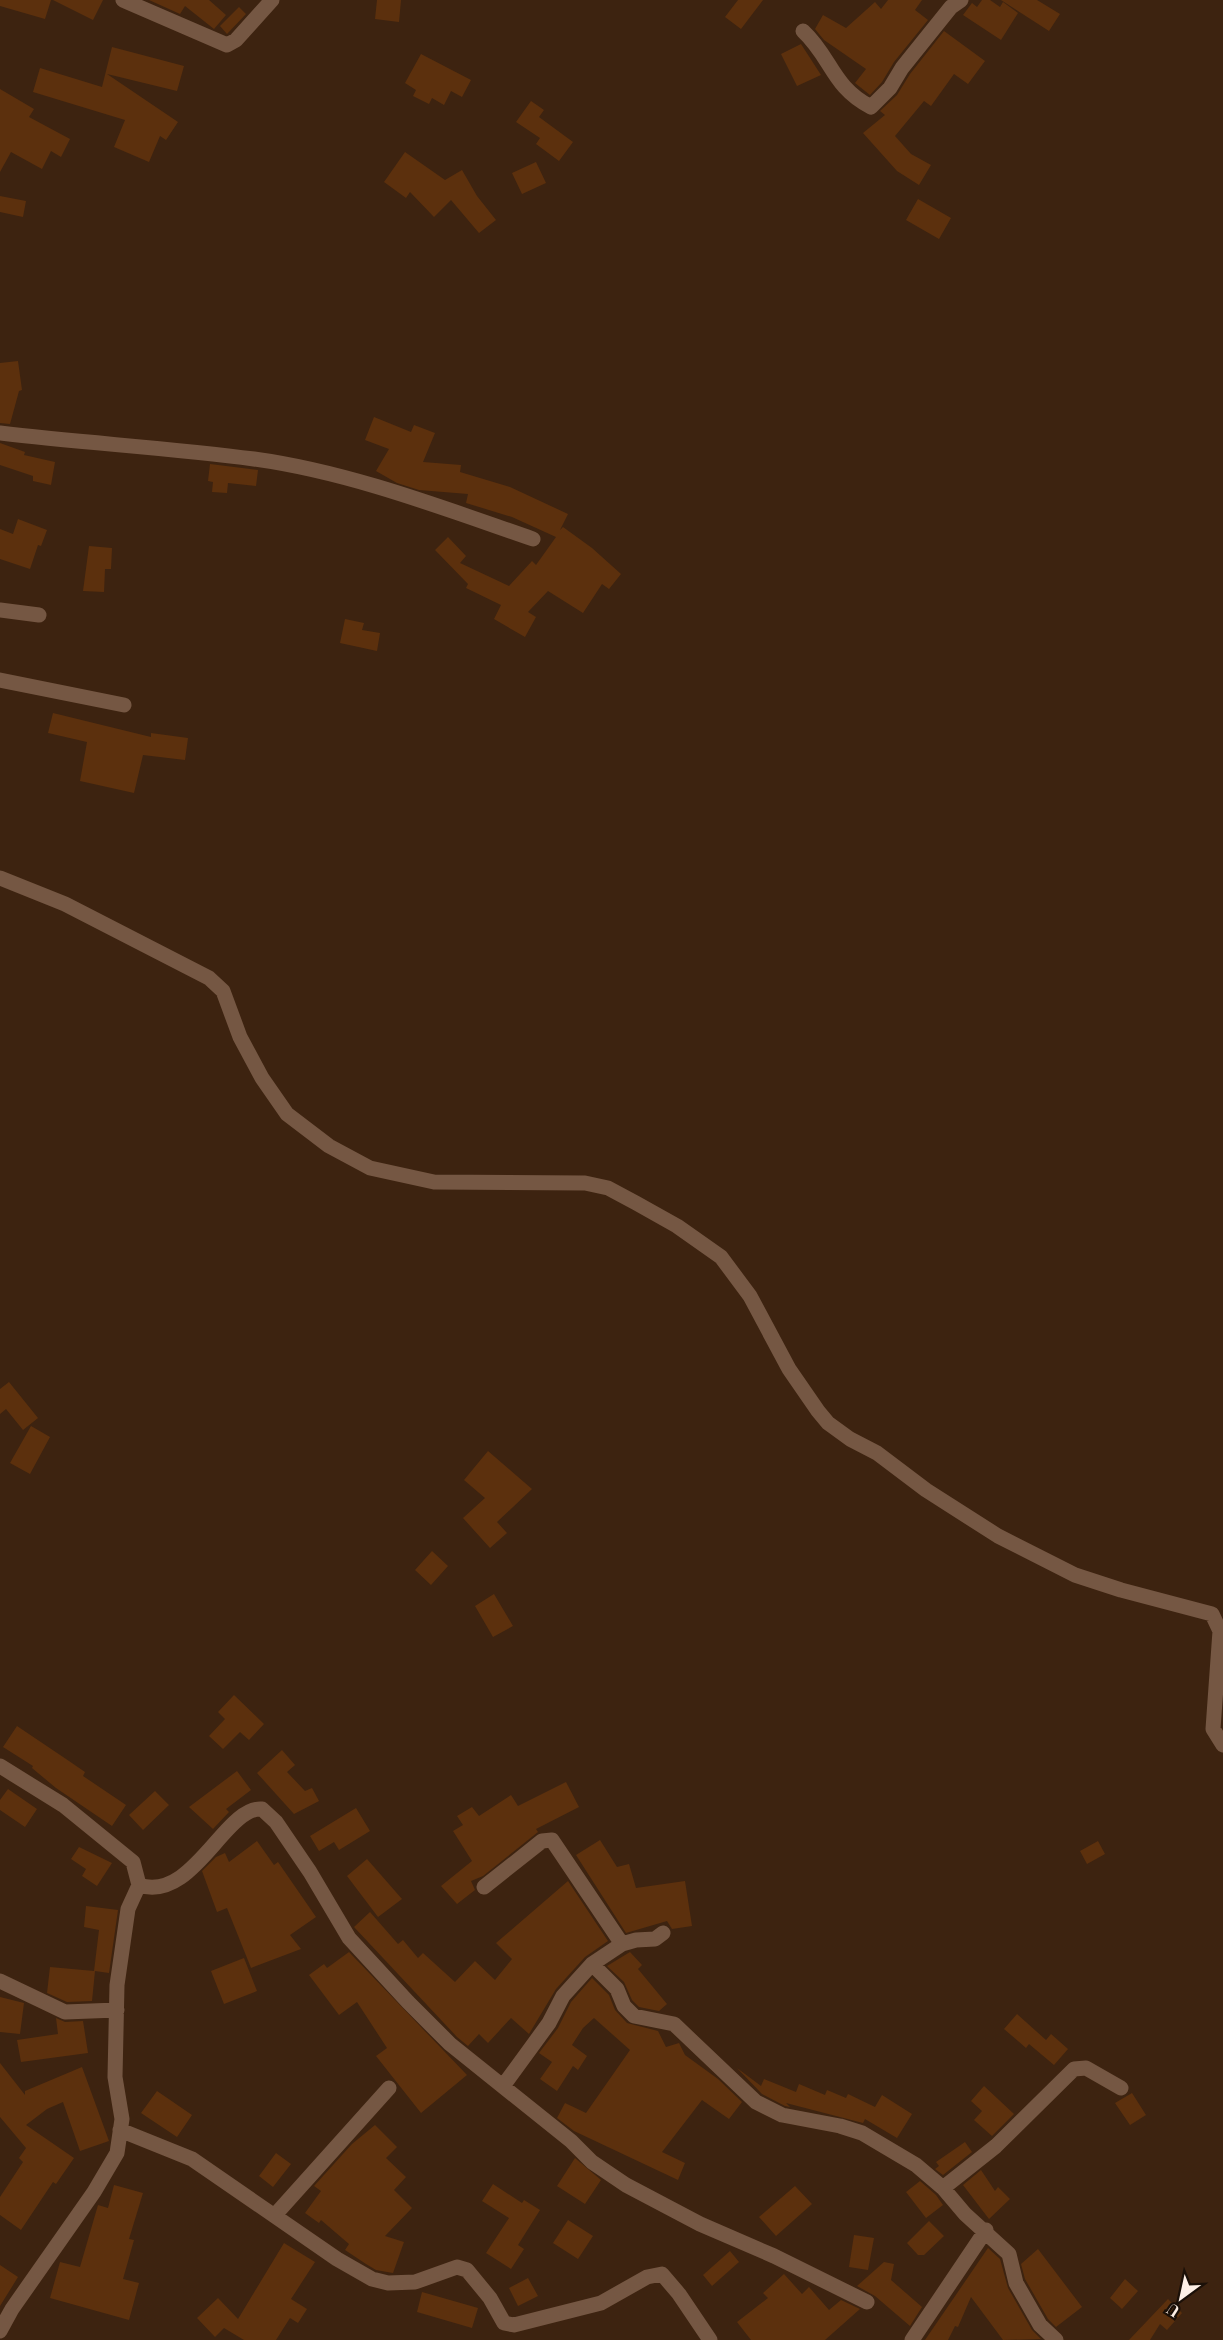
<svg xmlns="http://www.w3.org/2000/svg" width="1223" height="2340" viewBox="0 0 1223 2340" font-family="'Playfair Display',serif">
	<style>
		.building { fill: #5c300d }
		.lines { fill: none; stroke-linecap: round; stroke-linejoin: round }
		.street { stroke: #755743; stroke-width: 15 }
	</style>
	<rect width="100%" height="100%" fill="#3d2310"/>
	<!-- building -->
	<path class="building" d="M 0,0 L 51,0 L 45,19 L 0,6 Z
		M 53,0 L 103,0 L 93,20 Z
		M 149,0 L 209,0 L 226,15 L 214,29 L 185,6 L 180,14 Z
		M 377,0 L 401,0 L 399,22 L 375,19 Z
		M 738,0 L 763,0 L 741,29 L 725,17 Z
		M 888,0 L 922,0 L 915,10 L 928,20 L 894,62 L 882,82 L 870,95 L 855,83 L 866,69 L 824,40 L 815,29 L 823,15 L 846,28 L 875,2 L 881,9 Z
		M 982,0 L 990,0 L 1000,7 L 1003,2 L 1018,13 L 1001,40 L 963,15 L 972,3 L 977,7 Z
		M 1001,0 L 1037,0 L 1060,14 L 1049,31 Z
		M 239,7 L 246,14 L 227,34 L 220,26 Z
		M 944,31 L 985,61 L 968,84 L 954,74 L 931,106 L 924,101 L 895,136 L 911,154 L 931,165 L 919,185 L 897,171 L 863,133 L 885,115 L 880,111 L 897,95 L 910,74 Z
		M 801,44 L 821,75 L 797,86 L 781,54 Z
		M 112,47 L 184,66 L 177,91 L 107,74 L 178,122 L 166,140 L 160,136 L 149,162 L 114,147 L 125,120 L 33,92 L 40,68 L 102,87 Z
		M 421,54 L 471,80 L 462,97 L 451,91 L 444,105 L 432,98 L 429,104 L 413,96 L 416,90 L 405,83 Z
		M 0,89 L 34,109 L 29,117 L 70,139 L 61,157 L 51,151 L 42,169 L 11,152 L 0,172 Z
		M 531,101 L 544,110 L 539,117 L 573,142 L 559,161 L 536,144 L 540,138 L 516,122 Z
		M 405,152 L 445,180 L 462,170 L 477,196 L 496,220 L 479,233 L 451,200 L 434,217 L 410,192 L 406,198 L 384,182 Z
		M 536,162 L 546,183 L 522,194 L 512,173 Z
		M 0,196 L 26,201 L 23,217 L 0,212 Z
		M 918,199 L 951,218 L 939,239 L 906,220 Z
		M 18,361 L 22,390 L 19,391 L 10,424 L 0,423 L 0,363 Z
		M 374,417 L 411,432 L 414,425 L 435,433 L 423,462 L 461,465 L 460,472 L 510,487 L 568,514 L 560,530 L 563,527 L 592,548 L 621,574 L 609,589 L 602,584 L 583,613 L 548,591 L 528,612 L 536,617 L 525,637 L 494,619 L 501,605 L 466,588 L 468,584 L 435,550 L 448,537 L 466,556 L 460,563 L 509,586 L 532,561 L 536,565 L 556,537 L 512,517 L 466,503 L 468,494 L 419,490 L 397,483 L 376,471 L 389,449 L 365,440 Z
		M 0,443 L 25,452 L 24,455 L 55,462 L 51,485 L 33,481 L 33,476 L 0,465 Z
		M 210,464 L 258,470 L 256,486 L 228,483 L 227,493 L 212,492 L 213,482 L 208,481 Z
		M 18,519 L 47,530 L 41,546 L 38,545 L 30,569 L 0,559 L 0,529 L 13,534 Z
		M 89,546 L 112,548 L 111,569 L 105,569 L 104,592 L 83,591 Z
		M 345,619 L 364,623 L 362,630 L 380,633 L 377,651 L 340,643 Z
		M 53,713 L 151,737 L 151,733 L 188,738 L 185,760 L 143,755 L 134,793 L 80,781 L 87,742 L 48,733 Z
		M 9,1382 L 38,1418 L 23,1430 L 6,1409 L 0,1414 L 0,1389 Z
		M 31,1426 L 50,1437 L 30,1474 L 10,1463 Z
		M 488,1451 L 532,1489 L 497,1522 L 507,1533 L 490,1548 L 463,1518 L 485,1498 L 464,1480 Z
		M 432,1551 L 448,1566 L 431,1585 L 415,1570 Z
		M 494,1594 L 513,1626 L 493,1637 L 475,1606 Z
		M 234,1695 L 264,1724 L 249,1740 L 240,1732 L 223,1749 L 209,1736 L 225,1719 L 218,1712 Z
		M 17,1726 L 69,1761 L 85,1772 L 83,1776 L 126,1805 L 112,1826 L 56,1788 L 32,1768 L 33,1766 L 3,1747 Z
		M 282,1750 L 295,1765 L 287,1772 L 305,1791 L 312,1788 L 319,1801 L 294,1814 L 257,1773 Z
		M 237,1771 L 251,1790 L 226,1809 L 229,1812 L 213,1829 L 189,1807 Z
		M 566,1782 L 579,1807 L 536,1829 L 538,1832 L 483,1876 L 471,1881 L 475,1890 L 457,1904 L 441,1886 L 472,1861 L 453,1831 L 463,1825 L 457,1816 L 472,1807 L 479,1816 L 511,1795 L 518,1806 Z
		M 8,1789 L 37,1809 L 25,1827 L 0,1810 L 0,1800 Z
		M 155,1791 L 169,1805 L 143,1830 L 129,1815 Z
		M 356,1808 L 370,1831 L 339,1850 L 334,1842 L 319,1851 L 310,1836 Z
		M 600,1840 L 617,1867 L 629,1864 L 636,1888 L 685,1881 L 692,1926 L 672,1929 L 667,1921 L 626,1933 L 576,1855 Z
		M 257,1841 L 274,1865 L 278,1862 L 316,1917 L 290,1935 L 301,1949 L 251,1968 L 227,1908 L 217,1912 L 202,1871 L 216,1857 L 225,1853 L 229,1862 Z
		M 1098,1841 L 1105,1854 L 1087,1864 L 1080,1851 Z
		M 79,1847 L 112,1863 L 97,1886 L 82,1876 L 86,1869 L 71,1859 Z
		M 367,1859 L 402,1899 L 378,1917 L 347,1876 Z
		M 568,1881 L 608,1941 L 585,1957 L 556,1989 L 529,2034 L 511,2018 L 488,2043 L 479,2034 L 468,2046 L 457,2037 L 354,1927 L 370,1912 L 398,1944 L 403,1940 L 418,1958 L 423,1953 L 455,1982 L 475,1961 L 495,1980 L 512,1959 L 496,1943 Z
		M 86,1906 L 118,1910 L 109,1973 L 95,1971 L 92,2001 L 67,2002 L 47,1993 L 50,1967 L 94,1971 L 99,1930 L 84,1927 Z
		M 349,1952 L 467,2075 L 421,2113 L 376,2056 L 387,2048 L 357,2002 L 339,2015 L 309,1975 L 324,1964 L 327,1968 Z
		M 630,1952 L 642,1965 L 638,1969 L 667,2004 L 659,2011 L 639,2007 L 632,2000 L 624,1982 L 607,1966 Z
		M 244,1958 L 257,1991 L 224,2004 L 211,1971 Z
		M 592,1978 L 609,1995 L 615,2010 L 627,2023 L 658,2031 L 666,2047 L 679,2043 L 685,2055 L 718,2079 L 742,2102 L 729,2119 L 702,2100 L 662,2152 L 685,2163 L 678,2180 L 574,2131 L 557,2118 L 565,2103 L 586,2113 L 630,2050 L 594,2018 L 583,2028 L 572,2045 L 587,2056 L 578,2070 L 573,2066 L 557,2091 L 540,2079 L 552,2062 L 539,2053 L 558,2028 L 571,2002 Z
		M 0,1997 L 24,2003 L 20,2034 L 0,2032 Z
		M 1017,2014 L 1046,2040 L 1051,2034 L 1068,2049 L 1054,2065 L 1029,2044 L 1026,2048 L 1004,2029 Z
		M 56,2018 L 65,2022 L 83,2021 L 88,2053 L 21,2062 L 17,2040 L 58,2034 Z
		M 0,2063 L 25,2095 L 25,2091 L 82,2067 L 109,2141 L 80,2151 L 63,2102 L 47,2109 L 26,2125 L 74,2158 L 56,2184 L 53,2182 L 21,2230 L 0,2215 L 0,2197 L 23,2162 L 19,2158 L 26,2148 L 0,2117 Z
		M 737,2068 L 761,2086 L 764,2079 L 796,2092 L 799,2084 L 825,2095 L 827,2090 L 846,2098 L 848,2094 L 875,2107 L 882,2095 L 912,2114 L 897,2138 L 865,2119 L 863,2123 L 786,2103 L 790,2107 L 785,2106 L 762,2094 Z
		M 984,2086 L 1014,2114 L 992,2136 L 974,2120 L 982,2111 L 971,2101 Z
		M 157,2091 L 192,2115 L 177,2137 L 141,2113 Z
		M 1132,2093 L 1146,2115 L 1130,2125 L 1115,2103 Z
		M 375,2125 L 397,2147 L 386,2158 L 406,2177 L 394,2190 L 412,2208 L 385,2236 L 404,2242 L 393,2273 L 376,2270 L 366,2264 L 345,2250 L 349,2244 L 321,2220 L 319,2223 L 305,2213 L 321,2191 L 314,2186 L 352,2144 Z
		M 965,2142 L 972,2152 L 943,2175 L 935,2169 L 939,2166 L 936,2162 Z
		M 276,2153 L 291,2164 L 273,2187 L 259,2176 Z
		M 575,2158 L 601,2180 L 585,2204 L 557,2186 Z
		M 981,2170 L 995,2191 L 998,2187 L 1010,2199 L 989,2219 L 963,2185 Z
		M 920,2181 L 936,2195 L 943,2205 L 926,2218 L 906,2192 Z
		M 493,2184 L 522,2203 L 524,2200 L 540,2210 L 518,2245 L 524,2249 L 511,2269 L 486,2253 L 509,2218 L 482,2201 Z
		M 114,2185 L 143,2193 L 129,2239 L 134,2240 L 123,2279 L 139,2283 L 129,2320 L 50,2298 L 60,2262 L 80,2267 L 98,2205 L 108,2208 Z
		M 795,2186 L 812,2204 L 776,2236 L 759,2217 Z
		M 568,2220 L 593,2236 L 578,2259 L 553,2243 Z
		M 929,2221 L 944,2236 L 924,2255 L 918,2255 L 907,2243 Z
		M 854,2235 L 874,2238 L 868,2270 L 849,2267 Z
		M 284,2243 L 315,2262 L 291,2299 L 307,2309 L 298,2323 L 290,2318 L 276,2340 L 244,2340 L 224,2328 L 215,2337 L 197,2318 L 218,2298 L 238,2319 Z
		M 988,2248 L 1000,2259 L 1008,2288 L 1032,2330 L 1041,2339 L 1003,2340 L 971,2297 L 958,2327 L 955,2326 L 948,2340 L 925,2340 Z
		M 1038,2249 L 1082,2307 L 1056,2327 L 1048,2319 L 1025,2279 L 1021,2264 Z
		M 730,2251 L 739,2262 L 712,2286 L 703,2275 Z
		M 884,2262 L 894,2264 L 891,2280 L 922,2307 L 910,2326 L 875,2296 L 857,2286 Z
		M 0,2265 L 18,2277 L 0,2306 Z
		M 784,2274 L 802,2294 L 809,2287 L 829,2310 L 841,2300 L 860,2309 L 825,2340 L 751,2340 L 737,2322 L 768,2298 L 763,2293 Z
		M 528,2278 L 538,2296 L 518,2306 L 509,2288 Z
		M 1125,2279 L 1138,2291 L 1122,2309 L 1110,2298 Z
		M 422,2292 L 478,2308 L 472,2328 L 417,2312 Z
		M 1168,2299 L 1182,2313 L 1167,2330 L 1160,2324 L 1150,2340 L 1129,2340 Z"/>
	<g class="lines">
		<!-- street -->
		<path class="street" d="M 123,0 L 227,45 L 236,40 L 272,0
			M 803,31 C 832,58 832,87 871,107 L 890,88 L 902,68 L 951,7 L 961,0
			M 0,433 C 84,443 170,448 254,459 C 349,472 443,508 533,539
			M 0,610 L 39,615
			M 0,680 L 124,705
			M 0,878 L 65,904 L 209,978 L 223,991 L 240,1037 L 262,1078 L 287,1114 L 329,1146 L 370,1168 L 434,1182 L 585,1183 L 608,1188 L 636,1203 L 677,1226 L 721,1257 L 750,1296 L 789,1369 L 818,1411 L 828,1423 L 850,1439 L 877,1453 L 926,1490 L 998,1536 L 1075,1575 L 1121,1590 L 1212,1614 L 1220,1631 L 1213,1729 L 1223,1745
			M 0,1766 L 63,1805 L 133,1862 L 139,1885 L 128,1909 L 117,1985 L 115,2077 L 122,2119 L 117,2153 L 94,2192 L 12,2309 L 0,2331
			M 139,1885 C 193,1903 225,1806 262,1809 L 276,1822 L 310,1872 L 349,1938 L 408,2002 L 450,2044 L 571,2141 L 592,2162 L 626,2185 L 700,2224 L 774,2256 L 867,2302
			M 484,1887 L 542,1841 L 552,1840 L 622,1944
			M 592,1964 L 617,1989 L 624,2006 L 634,2016 L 674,2024 L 756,2102 L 782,2115 L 840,2126 L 862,2133 L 916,2165 L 943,2188 L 965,2214 L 1009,2254 L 1016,2283 L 1040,2325 L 1056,2340
			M 0,1981 L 65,2012 L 117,2010
			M 503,2086 L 549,2023 L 563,1996 L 592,1964 L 622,1944 L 636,1940 L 655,1939 L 663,1933
			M 120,2130 L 192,2159 L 337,2259 L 372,2279 L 388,2283 L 415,2282 L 457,2267 L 467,2270 L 490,2298 L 504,2323 L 514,2325 L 601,2303 L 647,2277 L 662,2274 L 679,2294 L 710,2340
			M 943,2188 L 996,2146 L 1074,2069 L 1086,2068 L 1121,2088
			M 275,2215 L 389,2088
			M 912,2340 L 986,2230"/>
	</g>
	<!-- north arrow -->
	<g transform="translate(1181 2298) rotate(213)" stroke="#1b1008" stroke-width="4.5" paint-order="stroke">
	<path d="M0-4.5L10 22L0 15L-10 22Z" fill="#fef0e7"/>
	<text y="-9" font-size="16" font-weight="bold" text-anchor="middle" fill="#fef0e7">U</text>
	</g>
</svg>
